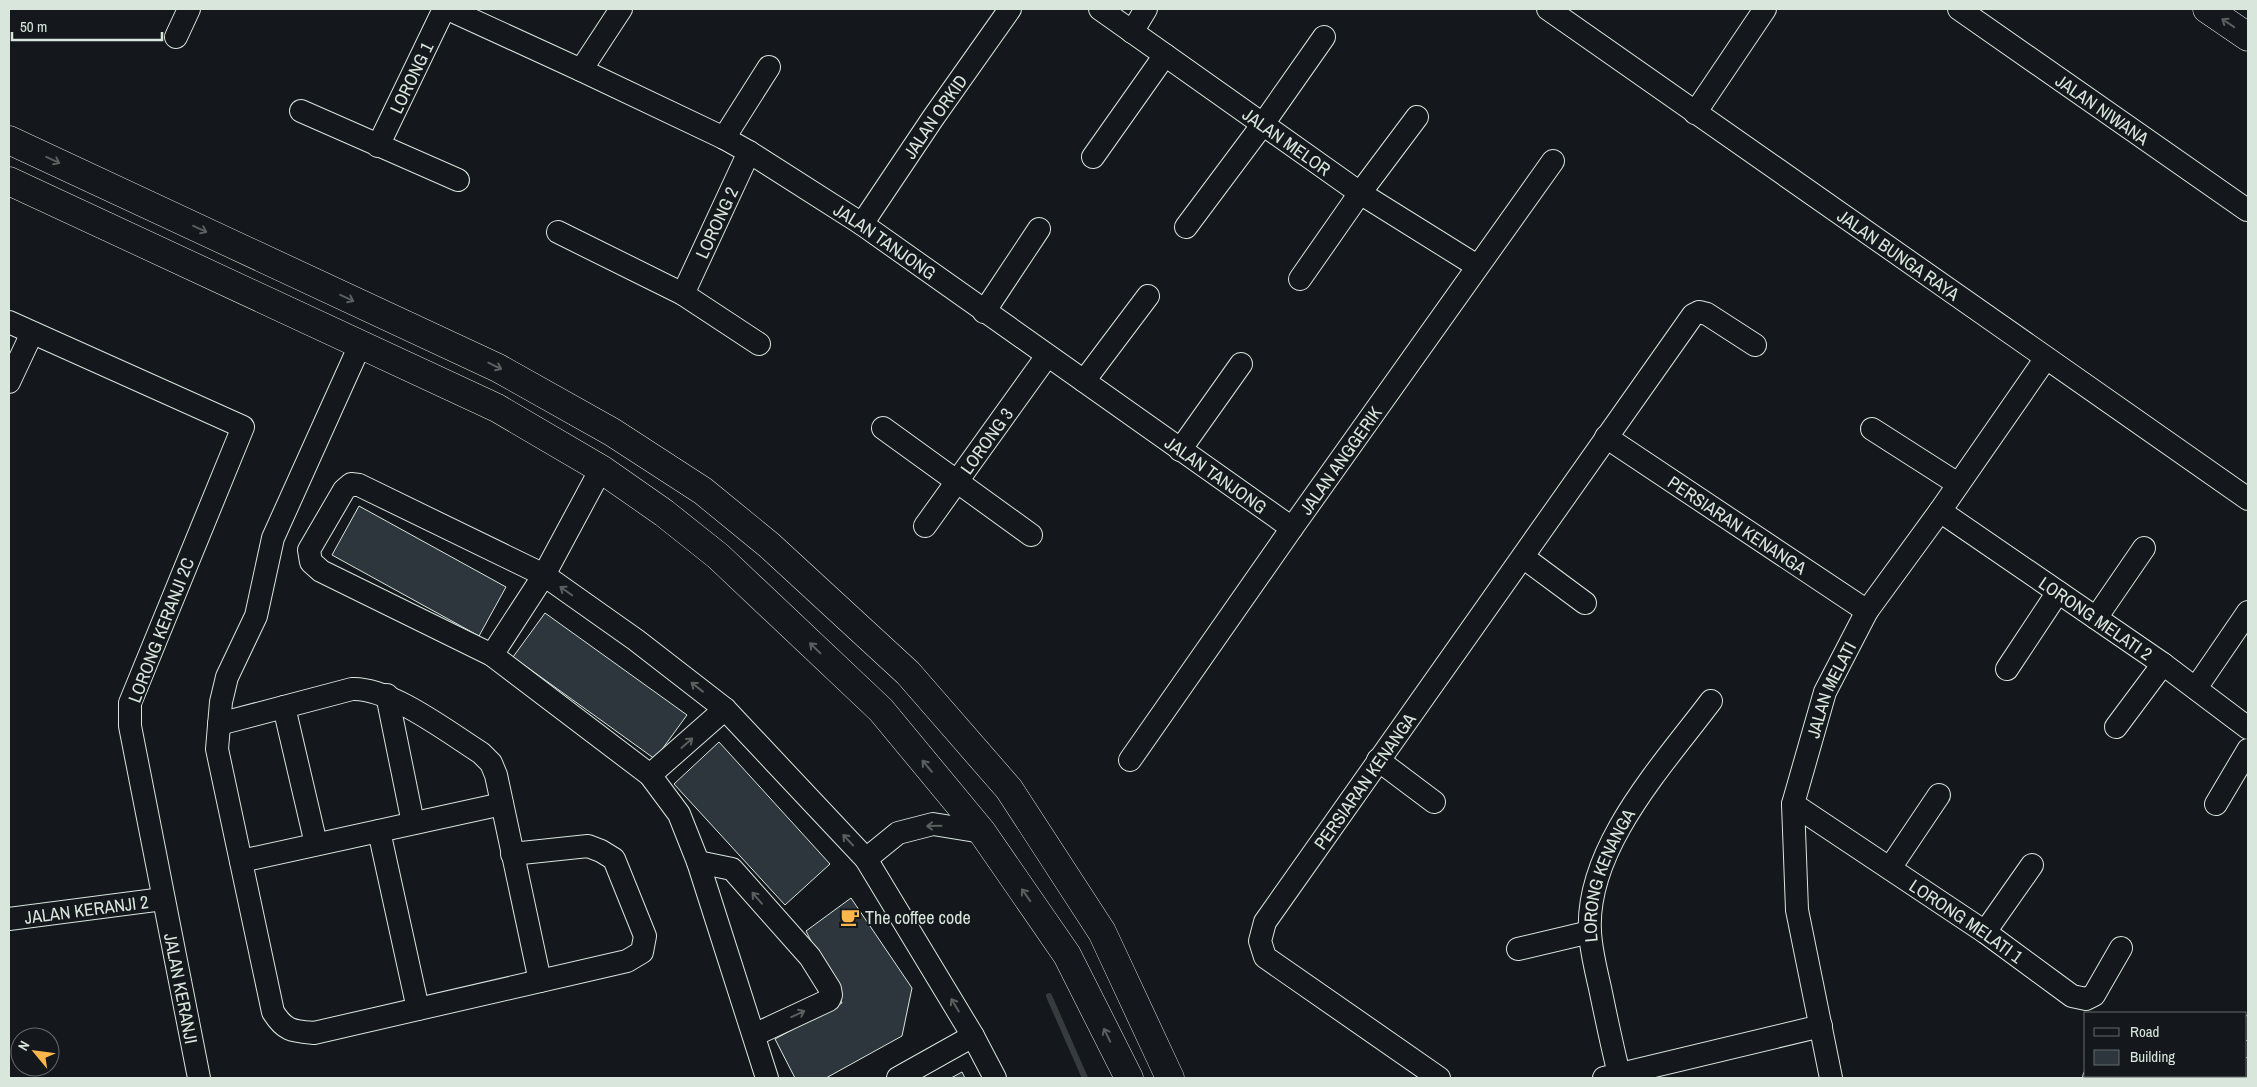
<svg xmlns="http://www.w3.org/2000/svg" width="2257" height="1087" viewBox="0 0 2257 1087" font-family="'Archivo Narrow',sans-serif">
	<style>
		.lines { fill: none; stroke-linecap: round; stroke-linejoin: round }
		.stream { stroke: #363b3e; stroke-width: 6 }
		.building { fill: #2c363c; stroke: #d8e6dc }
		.minor-casing { stroke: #d8e6dc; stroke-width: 24 }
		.major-casing { stroke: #d8e6dc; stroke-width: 29 }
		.minor { stroke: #14181c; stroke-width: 22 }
		.major { stroke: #14181c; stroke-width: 28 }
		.oneway { stroke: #59605f }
		.labels { text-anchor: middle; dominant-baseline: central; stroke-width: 4; stroke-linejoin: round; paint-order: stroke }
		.street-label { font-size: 18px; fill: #d8e6dc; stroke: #14181c }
		.poi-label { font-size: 18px; fill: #d8e6dc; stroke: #14181c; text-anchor: start }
	</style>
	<rect width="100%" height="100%" fill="#14181c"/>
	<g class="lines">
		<!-- stream -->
		<path class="stream" d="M 1049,996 L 1085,1078"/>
	</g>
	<!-- building -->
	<path class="building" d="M 359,506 L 506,587 L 479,636 L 332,555 Z
		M 545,613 L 687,715 L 655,759 L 513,657 Z
		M 719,742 L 830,864 L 785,905 L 674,784 Z
		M 851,898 L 912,988 L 902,1036 L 826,1078 L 795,1078 L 775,1039 L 842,1003 L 806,931 Z
		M 962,1072 L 965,1078 L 951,1078 Z"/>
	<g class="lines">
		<!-- minor casing -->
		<g class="minor-casing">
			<g id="minor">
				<path id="s1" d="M 448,9 L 581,70 L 724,138 L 749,152 L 862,224 L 1292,528"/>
				<path id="s2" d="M 1100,9 L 1360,193 L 1477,266"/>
				<path id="s3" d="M 1548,9 L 2248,499"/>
				<path id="s4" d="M 1959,9 L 2247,210"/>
				<path d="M 1132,32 L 1146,9"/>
				<path d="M 176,37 L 189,9"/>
				<path d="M 581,70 L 621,9"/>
				<path d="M 301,111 L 458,180"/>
				<path d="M 1695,113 L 1765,9"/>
				<path d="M 724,138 L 769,67"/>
				<path id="s5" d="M 378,146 L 444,9"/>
				<path d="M 1093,157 L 1165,55"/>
				<path id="s6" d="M 862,224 L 933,118 L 1010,9"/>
				<path d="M 1186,227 L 1263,124 L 1324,37"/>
				<path d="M 558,232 L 683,294 L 759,344"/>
				<path d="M 1300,279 L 1360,193 L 1417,117"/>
				<path id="s7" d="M 683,294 L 749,152"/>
				<path d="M 984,312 L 1039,229"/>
				<path id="s8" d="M 9,322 L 243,427 L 130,703 L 130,726 L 199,1078"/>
				<path d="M 360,345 L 273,538 L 256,616 L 227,677 L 221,702 L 217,749 L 273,1012 C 285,1031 292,1031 314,1033 L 627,961 L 642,952 L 645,936 L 614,859 L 601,851 L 588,846 L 512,854"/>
				<path d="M 1084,381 L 1148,296"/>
				<path d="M 9,382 L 32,333"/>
				<path d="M 883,428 L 1031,535"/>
				<path d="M 1872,429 L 1958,484"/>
				<path id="s9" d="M 1606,437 L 1867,611"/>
				<path d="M 1180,450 L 1241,364"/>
				<path id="s10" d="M 1940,511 L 2163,664 L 2248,728"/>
				<path id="s11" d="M 925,526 L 1047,356"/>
				<path d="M 1523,557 L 1585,603"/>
				<path d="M 2096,618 L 2144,548"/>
				<path d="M 492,655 L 544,575 L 601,469"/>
				<path d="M 2007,669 L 2058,592"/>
				<path d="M 2196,688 L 2248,612"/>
				<path d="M 387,695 L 413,823"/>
				<path d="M 284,707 L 316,844"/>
				<path d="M 219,724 L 352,689 C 389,687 448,732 481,753 L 491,763 L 496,775 L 540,981"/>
				<path d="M 2116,727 L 2163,664"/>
				<path id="s12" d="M 1130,760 L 1292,528 L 1553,161"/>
				<path d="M 1378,760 L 1434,802"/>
				<path d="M 650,775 L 725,709"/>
				<path id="s13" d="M 1793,804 L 1985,932 L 2072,996 L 2086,999 L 2094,995 L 2121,948"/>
				<path d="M 2216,804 L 2248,750"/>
				<path d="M 379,831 L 418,1009"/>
				<path d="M 866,859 L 898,833 L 933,824 L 982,832"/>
				<path d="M 241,861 L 502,804"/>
				<path d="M 698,862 L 732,869 L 810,957 L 830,989 L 831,995 L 829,1000 L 754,1035"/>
				<path d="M 1890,868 L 1939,795"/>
				<path id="s14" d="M 9,919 L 163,899"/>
				<path d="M 1985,932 L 2032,865"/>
				<path d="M 1518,949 L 1590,932"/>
				<path d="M 2246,1029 L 2248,1027"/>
				<path d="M 2246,1070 L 2248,1069"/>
				<path id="s15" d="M 1619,1074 C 1612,1046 1606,1017 1600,988 C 1596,970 1591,951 1590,932 C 1585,848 1663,765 1711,701"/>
				<path d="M 767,1078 L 698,862 L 679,814 L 650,775 L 492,655 L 321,571 L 311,562 L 309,550 L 344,490 L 351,484 L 359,485 L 544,575 L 636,640 L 725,709 L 866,859 L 973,1036 L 995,1078"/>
				<path d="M 898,1078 L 973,1036"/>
				<path id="s16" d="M 1439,1078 L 1265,957 L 1260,941 L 1265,922 L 1693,315 L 1699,312 L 1707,314 L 1755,345"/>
				<path d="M 1604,1078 L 1821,1026"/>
				<path id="s17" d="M 1831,1078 L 1797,910 L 1793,804 L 1825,692 L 1867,611 L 1940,511 L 2046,358"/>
				<path d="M 2094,1078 L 2104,1076"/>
				<path d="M 2224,1078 L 2231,1076"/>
			</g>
		</g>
		<!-- major casing -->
		<g class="major-casing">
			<path id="major" d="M 2207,9 L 2248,37
				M 9,140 L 498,368 L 612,432 L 703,491 L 769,545 L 908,673 L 1009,789 L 1102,932 L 1170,1078
				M 9,181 L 497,408 L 601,469 L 664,513 L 718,556 L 881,710 L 982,832 L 1067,955 L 1129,1078"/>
		</g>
		<!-- minor -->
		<use href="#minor" class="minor"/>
		<!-- major -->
		<use href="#major" class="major"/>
	</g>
	<!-- one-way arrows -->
	<defs><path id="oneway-shaft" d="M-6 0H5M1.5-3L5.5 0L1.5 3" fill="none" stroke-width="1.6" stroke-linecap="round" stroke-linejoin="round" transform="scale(1.25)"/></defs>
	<g class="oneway">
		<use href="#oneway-shaft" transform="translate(2228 23) rotate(-146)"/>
		<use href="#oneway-shaft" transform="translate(53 160) rotate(25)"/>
		<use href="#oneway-shaft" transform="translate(200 229) rotate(25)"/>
		<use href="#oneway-shaft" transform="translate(347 298) rotate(25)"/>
		<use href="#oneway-shaft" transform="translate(495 366) rotate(26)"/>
		<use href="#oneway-shaft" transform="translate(566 591) rotate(-145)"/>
		<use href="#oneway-shaft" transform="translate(815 648) rotate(-136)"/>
		<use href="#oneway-shaft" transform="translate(697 687) rotate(-142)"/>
		<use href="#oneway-shaft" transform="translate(687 743) rotate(-41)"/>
		<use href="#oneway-shaft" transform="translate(927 766) rotate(-130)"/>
		<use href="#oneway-shaft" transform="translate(934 826) rotate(179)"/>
		<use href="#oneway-shaft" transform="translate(848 840) rotate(-133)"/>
		<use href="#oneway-shaft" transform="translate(1026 895) rotate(-125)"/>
		<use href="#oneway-shaft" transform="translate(757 898) rotate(-131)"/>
		<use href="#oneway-shaft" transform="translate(955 1005) rotate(-121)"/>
		<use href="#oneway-shaft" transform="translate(798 1014) rotate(-25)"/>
		<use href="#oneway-shaft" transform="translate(1107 1035) rotate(-116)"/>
	</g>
	<!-- icons -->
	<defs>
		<g id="cafe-bare" transform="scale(1.5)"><path d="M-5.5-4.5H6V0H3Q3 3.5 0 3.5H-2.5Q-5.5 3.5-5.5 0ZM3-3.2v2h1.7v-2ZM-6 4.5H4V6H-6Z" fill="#ffb74d" stroke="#14181c" stroke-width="2.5" paint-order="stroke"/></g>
	</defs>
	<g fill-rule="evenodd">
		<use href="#cafe-bare" x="850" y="917"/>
	</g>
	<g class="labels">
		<!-- street labels -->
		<g class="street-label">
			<text stroke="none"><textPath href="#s5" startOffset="76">LORONG 1</textPath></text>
			<text stroke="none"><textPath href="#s4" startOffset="175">JALAN NIWANA</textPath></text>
			<text stroke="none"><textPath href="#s6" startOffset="130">JALAN ORKID</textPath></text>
			<text stroke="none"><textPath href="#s2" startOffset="229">JALAN MELOR</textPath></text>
			<text stroke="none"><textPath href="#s7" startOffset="79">LORONG 2</textPath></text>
			<text stroke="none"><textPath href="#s1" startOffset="496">JALAN TANJONG</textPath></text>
			<text stroke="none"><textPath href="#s3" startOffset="428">JALAN BUNGA RAYA</textPath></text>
			<text stroke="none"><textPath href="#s11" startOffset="105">LORONG 3</textPath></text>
			<text stroke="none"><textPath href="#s12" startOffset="366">JALAN ANGGERIK</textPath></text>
			<text stroke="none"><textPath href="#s1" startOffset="901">JALAN TANJONG</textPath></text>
			<text stroke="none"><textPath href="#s9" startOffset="158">PERSIARAN KENANGA</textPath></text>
			<text stroke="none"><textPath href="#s10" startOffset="189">LORONG MELATI 2</textPath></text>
			<text transform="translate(161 630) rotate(-69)">LORONG KERANJI 2C</text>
			<text stroke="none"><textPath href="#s17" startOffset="398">JALAN MELATI</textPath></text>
			<text stroke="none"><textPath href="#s16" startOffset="421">PERSIARAN KENANGA</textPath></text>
			<text stroke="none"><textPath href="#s15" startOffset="205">LORONG KENANGA</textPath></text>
			<text stroke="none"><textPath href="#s14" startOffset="78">JALAN KERANJI 2</textPath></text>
			<text stroke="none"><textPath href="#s13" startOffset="209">LORONG MELATI 1</textPath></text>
			<text stroke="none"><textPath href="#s8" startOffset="845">JALAN KERANJI</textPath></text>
		</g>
		<!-- poi labels -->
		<g class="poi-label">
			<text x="865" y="917">The coffee code</text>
		</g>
	</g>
	<!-- border -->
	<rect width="2257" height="1087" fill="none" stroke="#d8e6dc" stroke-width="20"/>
	<!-- legend -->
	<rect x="2084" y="1012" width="162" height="65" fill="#14181c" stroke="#626a69"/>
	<rect x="2094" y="1028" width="25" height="8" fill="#14181c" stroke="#626a69"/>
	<text x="2130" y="1037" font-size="15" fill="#d8e6dc">Road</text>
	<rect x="2094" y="1050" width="25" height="15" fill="#2c363c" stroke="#626a69"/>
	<text x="2130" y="1062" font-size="15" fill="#d8e6dc">Building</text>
	<!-- north arrow -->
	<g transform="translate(35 1052) rotate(299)"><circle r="24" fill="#14181c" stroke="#626a69"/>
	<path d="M0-4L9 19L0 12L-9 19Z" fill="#ffb74d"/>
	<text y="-8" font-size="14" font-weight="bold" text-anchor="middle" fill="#d8e6dc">N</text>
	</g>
	<!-- scale -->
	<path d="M12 32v8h150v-8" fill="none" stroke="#d8e6dc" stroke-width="2.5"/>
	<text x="20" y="32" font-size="15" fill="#d8e6dc" stroke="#14181c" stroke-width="4" paint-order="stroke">50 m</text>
</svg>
